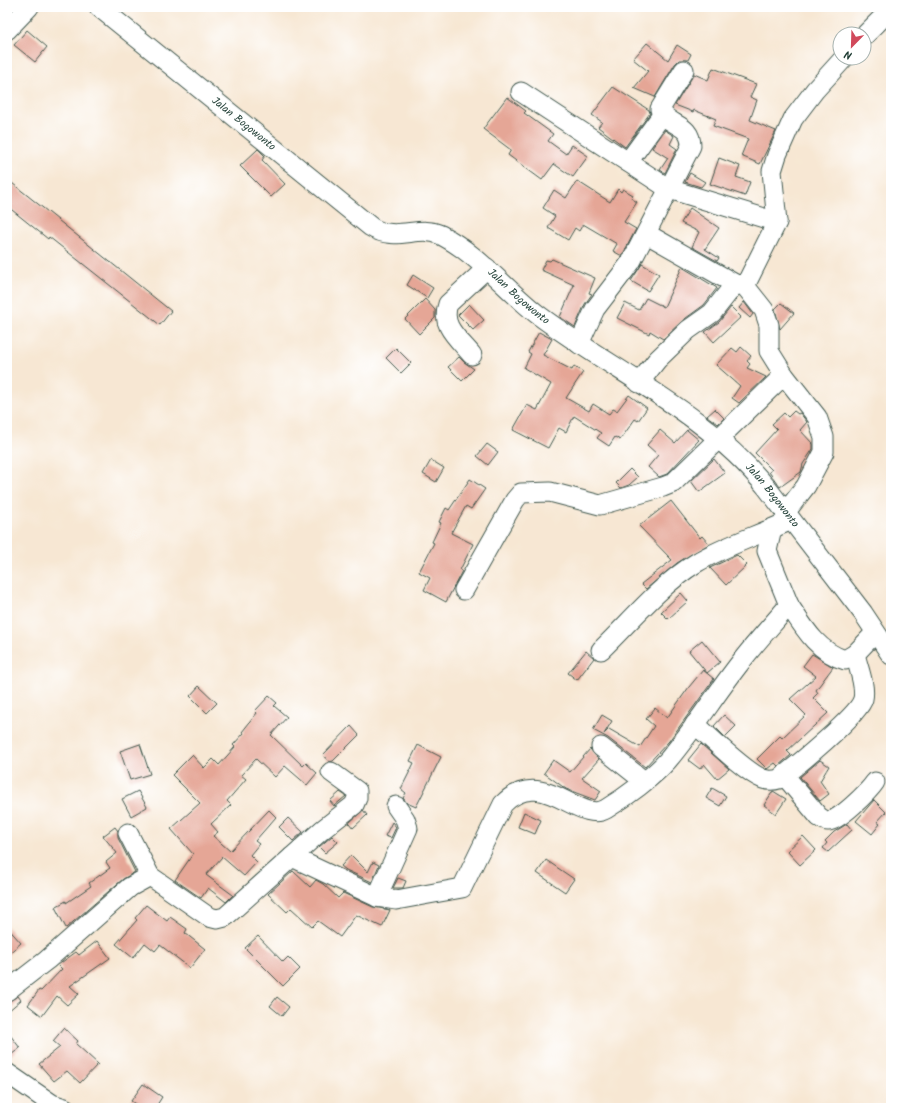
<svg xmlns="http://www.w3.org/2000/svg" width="898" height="1115" viewBox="0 0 898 1115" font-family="Kalam,sans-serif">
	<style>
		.building { fill: #e5a696 }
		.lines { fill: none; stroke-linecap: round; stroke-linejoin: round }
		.minor-casing { stroke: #3f564c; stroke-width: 21 }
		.minor { stroke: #fff; stroke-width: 19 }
		.labels { text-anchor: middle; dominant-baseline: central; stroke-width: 3.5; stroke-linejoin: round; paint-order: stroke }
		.street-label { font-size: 11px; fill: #1f3d34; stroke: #fff }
	</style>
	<rect width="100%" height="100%" fill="#fff"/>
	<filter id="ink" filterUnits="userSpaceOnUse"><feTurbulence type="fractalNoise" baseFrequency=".025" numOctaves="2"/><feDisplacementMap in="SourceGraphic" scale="8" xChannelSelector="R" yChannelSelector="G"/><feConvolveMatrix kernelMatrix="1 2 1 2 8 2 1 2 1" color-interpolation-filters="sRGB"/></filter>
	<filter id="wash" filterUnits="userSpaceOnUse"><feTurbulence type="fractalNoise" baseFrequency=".012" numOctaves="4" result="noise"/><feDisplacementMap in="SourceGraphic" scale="16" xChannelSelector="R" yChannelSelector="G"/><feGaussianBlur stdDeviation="0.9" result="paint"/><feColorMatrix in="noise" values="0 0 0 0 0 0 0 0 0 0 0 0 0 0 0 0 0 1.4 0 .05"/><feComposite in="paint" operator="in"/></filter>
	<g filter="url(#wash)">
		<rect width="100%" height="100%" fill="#f7e7d3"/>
		<g id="blocks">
			<!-- building -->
			<path class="building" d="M 27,30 L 47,47 L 35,62 L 14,45 Z
				M 647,43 L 668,60 L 677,45 L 691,54 L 688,60 L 679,60 L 675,64 L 655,97 L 634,88 L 648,71 L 633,59 Z
				M 713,68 L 756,84 L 750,97 L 757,100 L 750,120 L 776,131 L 760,164 L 741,156 L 748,139 L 713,126 L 716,119 L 694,110 L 693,112 L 675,105 L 694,74 L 708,80 Z
				M 613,87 L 649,110 L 650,113 L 625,147 L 598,127 L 602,122 L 592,115 Z
				M 507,97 L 526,111 L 524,113 L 553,134 L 548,141 L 566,154 L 572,145 L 588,156 L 573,177 L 554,164 L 542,180 L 508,155 L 511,150 L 483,129 Z
				M 665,130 L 674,136 L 670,144 L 677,149 L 665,173 L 660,170 L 668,158 L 652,148 Z
				M 258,149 L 265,156 L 262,160 L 285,184 L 271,197 L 240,166 Z
				M 719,158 L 740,166 L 736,177 L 750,182 L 745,196 L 710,184 Z
				M 690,173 L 705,182 L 701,187 L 685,182 Z
				M 7,179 L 171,311 L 160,325 L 49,237 L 48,239 L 7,206 Z
				M 577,181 L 610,202 L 618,189 L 621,192 L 623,189 L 633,195 L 631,198 L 637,202 L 624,222 L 636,229 L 622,256 L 613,251 L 617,244 L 583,224 L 579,231 L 575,228 L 568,240 L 548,228 L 555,216 L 543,208 L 554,190 L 566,198 Z
				M 690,208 L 719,228 L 705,249 L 719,258 L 717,261 L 692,247 L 699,232 L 681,223 Z
				M 552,259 L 595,278 L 589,293 L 592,294 L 585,304 L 575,327 L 560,317 L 574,285 L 541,270 L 546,260 L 550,261 Z
				M 642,264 L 659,274 L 648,291 L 631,281 Z
				M 682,267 L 717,288 L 704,305 L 682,321 L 663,339 L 650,331 L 649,334 L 617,318 L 625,303 L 639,310 L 646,298 L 664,307 Z
				M 413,275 L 433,288 L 427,298 L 407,285 Z
				M 425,299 L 435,310 L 435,318 L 419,334 L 405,319 Z
				M 744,302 L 753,314 L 750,318 L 739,308 Z
				M 781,303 L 794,313 L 780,329 L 775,309 Z
				M 469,304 L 484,320 L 473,330 L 458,315 Z
				M 731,307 L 741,317 L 714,342 L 705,332 L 719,322 Z
				M 539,332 L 552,339 L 543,355 L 572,370 L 574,366 L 583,372 L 566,398 L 589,411 L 593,404 L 609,414 L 613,409 L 617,411 L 629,395 L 647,408 L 638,421 L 635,419 L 620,440 L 615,437 L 609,446 L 597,438 L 601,433 L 574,416 L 566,432 L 559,428 L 548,448 L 513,430 L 527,405 L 537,410 L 551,384 L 524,368 L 531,354 L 528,352 Z
				M 741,347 L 751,356 L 747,361 L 750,364 L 747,368 L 766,377 L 739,403 L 732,398 L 740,386 L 716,365 L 732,348 L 737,352 Z
				M 396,348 L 411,363 L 401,373 L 386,358 Z
				M 459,357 L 464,362 L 474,369 L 462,381 L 448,367 Z
				M 715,409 L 724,418 L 718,424 L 707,416 Z
				M 794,411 L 798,414 L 800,413 L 807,422 L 800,430 L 813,444 L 813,449 L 803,464 L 801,472 L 780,487 L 769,472 L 772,470 L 755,453 L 777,429 L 772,424 L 784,413 L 788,417 Z
				M 660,430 L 675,443 L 687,430 L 699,440 L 667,474 L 659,477 L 648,467 L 658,455 L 647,445 Z
				M 487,444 L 498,452 L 488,465 L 477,456 Z
				M 714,459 L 725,473 L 699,492 L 691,481 Z
				M 431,460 L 444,468 L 436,482 L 423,474 Z
				M 630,469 L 638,477 L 629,485 L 621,488 L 616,483 Z
				M 470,479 L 485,489 L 471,509 L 466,506 L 451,533 L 473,544 L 460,570 L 462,571 L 446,602 L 424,590 L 430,578 L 419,572 L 434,543 L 432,542 L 441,523 L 439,522 L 446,508 L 449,510 Z
				M 671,501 L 700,538 L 702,536 L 709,544 L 677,563 L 646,589 L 641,584 L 672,560 L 639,526 Z
				M 737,555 L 747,565 L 726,585 L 710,568 Z
				M 681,593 L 688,601 L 668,619 L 661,612 Z
				M 702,640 L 720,662 L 707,673 L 689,651 Z
				M 586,651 L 594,658 L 577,680 L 568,673 Z
				M 812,654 L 833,667 L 816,690 L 818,693 L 813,698 L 828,713 L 787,751 L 791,755 L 778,766 L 775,763 L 767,769 L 757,759 L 780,736 L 782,738 L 806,715 L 790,699 L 816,676 L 803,666 Z
				M 703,670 L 714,679 L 669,741 L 645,767 L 608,738 L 593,730 L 602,715 L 612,721 L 604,734 L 609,729 L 640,747 L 654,726 L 646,719 L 655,708 L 667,718 L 689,687 Z
				M 199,686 L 217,703 L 207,713 L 190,696 Z
				M 269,696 L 277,703 L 274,706 L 287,717 L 271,735 L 303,766 L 306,763 L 317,773 L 307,785 L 285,766 L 275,777 L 256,759 L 241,775 L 246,779 L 227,801 L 231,805 L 211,824 L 218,832 L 213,836 L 230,851 L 269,810 L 276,817 L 255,841 L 259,844 L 250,855 L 257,862 L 244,876 L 222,857 L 206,875 L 233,895 L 226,902 L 208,888 L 201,898 L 175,880 L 193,854 L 171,829 L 200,803 L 172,775 L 192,755 L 204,768 L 213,759 L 219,765 L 235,747 L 233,745 L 244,733 L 242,732 L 257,713 L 255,711 Z
				M 724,715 L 736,726 L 725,737 L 714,726 Z
				M 351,726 L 359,735 L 333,761 L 329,762 L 323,755 Z
				M 140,744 L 150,774 L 130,780 L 120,751 Z
				M 701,744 L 729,769 L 717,779 L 704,764 L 700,769 L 688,760 Z
				M 418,745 L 441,757 L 416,807 L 407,803 L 403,798 L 406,793 L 401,789 L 414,763 L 410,761 Z
				M 590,749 L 599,759 L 582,778 L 601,791 L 595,800 L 566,789 L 544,773 L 553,760 L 570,772 Z
				M 820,760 L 829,766 L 820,781 L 829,794 L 820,801 L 800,777 Z
				M 712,788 L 726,796 L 720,806 L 706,798 Z
				M 138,791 L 147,807 L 131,816 L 122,799 Z
				M 773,791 L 786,799 L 776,814 L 764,805 Z
				M 340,792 L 346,796 L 334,806 L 330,801 Z
				M 874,800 L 886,812 L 877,822 L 880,824 L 872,834 L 856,821 Z
				M 363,810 L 367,815 L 353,828 L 349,823 Z
				M 524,812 L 541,820 L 535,834 L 518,827 Z
				M 288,818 L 303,832 L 293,841 L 279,827 Z
				M 392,822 L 396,827 L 391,838 L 385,836 Z
				M 847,824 L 852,830 L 828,852 L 823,848 L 827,843 L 825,841 L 834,832 Z
				M 115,827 L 118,831 L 118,838 L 135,872 L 123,879 L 66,928 L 55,907 L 66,901 L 66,903 L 91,886 L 89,883 L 110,868 L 106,862 L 117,853 L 103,836 Z
				M 332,836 L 338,842 L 325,853 L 319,847 Z
				M 803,836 L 816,850 L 800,865 L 787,851 Z
				M 351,855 L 368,872 L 373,862 L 379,865 L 372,882 L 346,870 L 341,866 Z
				M 546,860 L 574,879 L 565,892 L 537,873 Z
				M 293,871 L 310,887 L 316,880 L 323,884 L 338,898 L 343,893 L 373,907 L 390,910 L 382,927 L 356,915 L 340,937 L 318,921 L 312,927 L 291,908 L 287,912 L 268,894 Z
				M 398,878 L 406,881 L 403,888 L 393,888 Z
				M 146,905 L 167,921 L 170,917 L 187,929 L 185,933 L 205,949 L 190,968 L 160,945 L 155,951 L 145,943 L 133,958 L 116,944 L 137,920 L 135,918 Z
				M 7,927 L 21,943 L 7,955 Z
				M 258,936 L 283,962 L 288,957 L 300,969 L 283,986 L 245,948 Z
				M 97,941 L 110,958 L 70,986 L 79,994 L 67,1005 L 57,996 L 42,1016 L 28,1005 L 39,990 L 41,991 L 62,969 L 58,965 L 76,952 L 79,955 Z
				M 18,996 L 21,1000 L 7,1012 L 7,1002 Z
				M 277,997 L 289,1007 L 282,1016 L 270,1006 Z
				M 64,1028 L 78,1041 L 76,1044 L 98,1064 L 80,1083 L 67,1071 L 54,1081 L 39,1064 L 60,1047 L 53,1041 Z
				M 7,1031 L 20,1048 L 7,1058 Z
				M 143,1084 L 162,1097 L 155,1108 L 141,1108 L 131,1101 Z"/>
		</g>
	</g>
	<g filter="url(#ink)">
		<use href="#blocks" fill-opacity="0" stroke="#3f564c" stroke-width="1"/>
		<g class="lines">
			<!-- minor casing -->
			<g class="minor-casing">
				<g id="minor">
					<path id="s1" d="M 99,7 L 371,227 C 396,243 419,224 441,235 C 479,255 504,288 537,314 C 614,372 706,412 767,488 L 863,613 L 891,655"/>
					<path d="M 7,30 L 29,7"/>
					<path d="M 864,36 L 891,9"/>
					<path d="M 521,92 L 669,189 L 777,222"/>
					<path d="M 628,162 L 662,115"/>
					<path d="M 647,234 L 735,284 L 745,286"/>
					<path d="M 579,344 L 595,309 L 631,262 L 691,146 C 691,122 667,127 660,109 L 684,70"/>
					<path d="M 472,355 C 459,339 440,326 448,304 L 487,268"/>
					<path d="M 639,383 L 657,360 L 688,330 L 712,313 L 735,284"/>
					<path d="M 785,513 L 806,486 L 824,452 L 824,437 L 817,417 L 784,375 L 769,351 L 769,325 L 764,310 L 745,286 L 777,222 L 772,171 L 777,155 L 793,119 L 815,90 L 844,58"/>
					<path d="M 772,529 L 767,551 L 789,605"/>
					<path d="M 464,590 L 515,500 L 521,493 L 550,492 L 600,505 L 663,487 L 673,483 L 784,375"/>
					<path d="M 601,650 C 631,621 660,585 696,563 C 726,545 760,535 791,520"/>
					<path d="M 695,724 C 711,738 745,772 763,779 C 769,781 773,781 779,779 C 794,768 859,715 863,699 C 866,686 858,667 855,654"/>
					<path d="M 601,747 L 644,781"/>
					<path d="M 784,775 L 819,817 C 822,819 825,821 828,821 C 838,822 869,791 875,782"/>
					<path d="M 128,833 L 150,876 L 209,917 L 217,919 L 225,917 L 322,830 L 354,805 L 357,798 L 357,791 L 331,772"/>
					<path d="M 292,857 L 377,897 L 396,900 L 462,888 L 503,804 C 542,764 579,825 606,809 C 626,797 653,777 668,760 C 694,729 715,695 740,663 C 755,643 773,624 789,605 C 804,628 818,652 845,660 L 855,654 L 875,633"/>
					<path d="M 377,897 L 408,828 L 405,819 L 396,806"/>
					<path d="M 7,991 L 47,960 L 130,887 L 150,876"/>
					<path d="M 7,1073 L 52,1104 L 65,1108"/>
				</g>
			</g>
			<!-- minor -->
			<use href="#minor" class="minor"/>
		</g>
	</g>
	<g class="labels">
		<!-- street labels -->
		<g class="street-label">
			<text stroke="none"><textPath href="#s1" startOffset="186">Jalan Bogowonto</textPath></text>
			<text stroke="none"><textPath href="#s1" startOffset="521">Jalan Bogowonto</textPath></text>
			<text stroke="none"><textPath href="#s1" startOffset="845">Jalan Bogowonto</textPath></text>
		</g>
	</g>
	<!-- margin -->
	<rect width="898" height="1115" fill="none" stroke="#fff" stroke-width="24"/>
	<!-- north arrow -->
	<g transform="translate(852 46) rotate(203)"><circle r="19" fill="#ffffff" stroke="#a5b1ae"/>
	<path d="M0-3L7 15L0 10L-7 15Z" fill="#d1495b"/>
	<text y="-6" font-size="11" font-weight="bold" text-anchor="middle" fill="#1f3d34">N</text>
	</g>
</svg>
